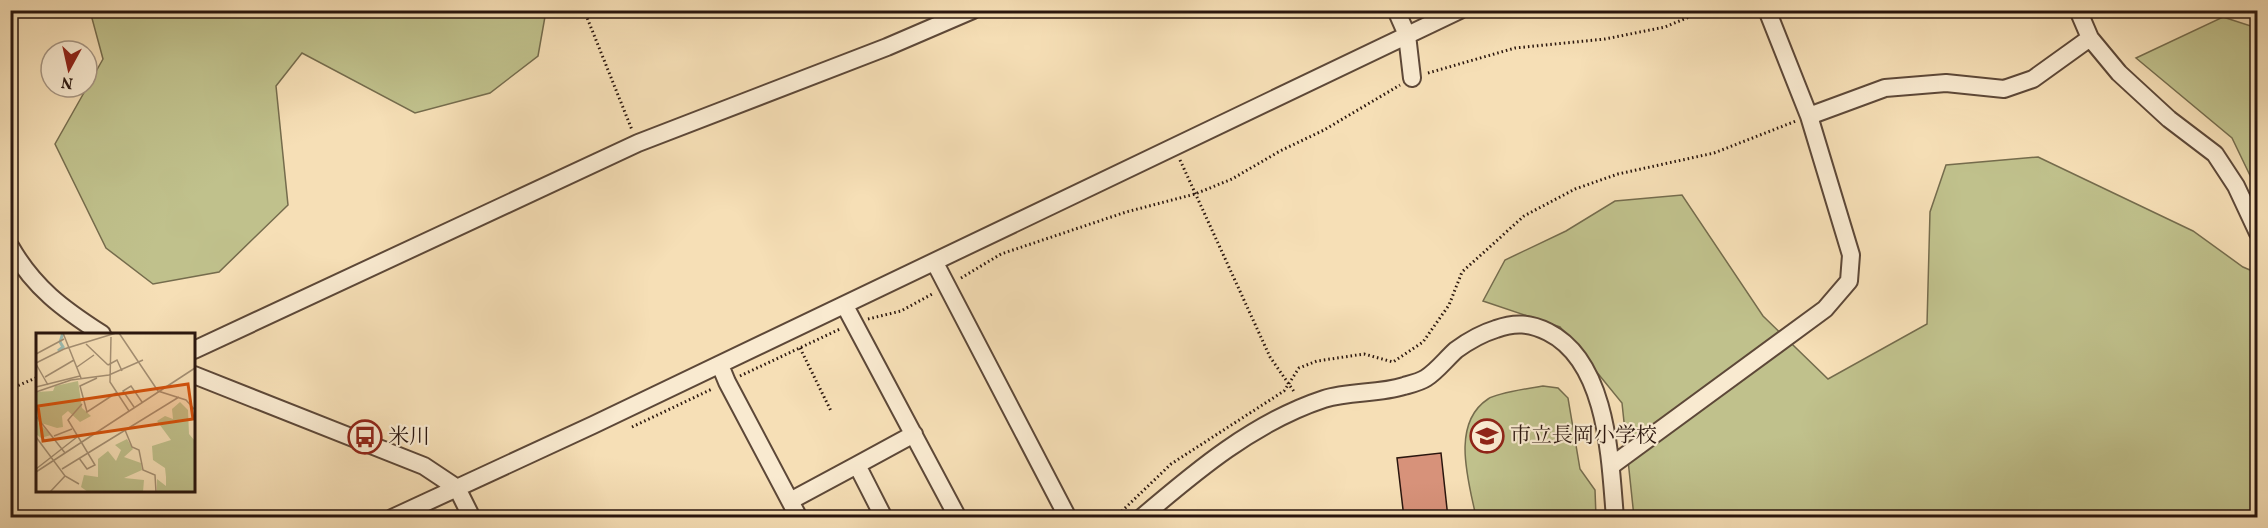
<svg xmlns="http://www.w3.org/2000/svg" width="2268" height="528" viewBox="0 0 2268 528" font-family="Vollkorn,'Noto Serif JP',serif">
	<style>
		.green { fill: #c0c18c; stroke: #756c4d; stroke-width: 1.5 }
		.building { fill: #d7927a; stroke: #2a160e; stroke-width: 1.5 }
		.lines { fill: none; stroke-linecap: round; stroke-linejoin: round }
		.minor-casing { stroke: #5d4838; stroke-width: 20 }
		.path { stroke: #2a160e; stroke-width: 3; stroke-dasharray: 1.5 3; stroke-linecap: butt }
		.minor { stroke: #f9ead0; stroke-width: 16 }
		.labels { text-anchor: middle; dominant-baseline: central; stroke-width: 4.5; stroke-linejoin: round; paint-order: stroke }
		.poi-label { font-size: 21px; fill: #2a160e; stroke: #f9ead0; text-anchor: start }
		.inset-river { fill: none; stroke: #9dbcb1; stroke-width: 3 }
		.inset-road { fill: none; stroke: #a48f73; stroke-width: 1.5 }
		.view { fill: #d5520c; fill-opacity: 0.15; stroke: #d5520c; stroke-width: 3 }
		.inset-edge { fill: none; stroke: #2a160e; stroke-width: 3 }
	</style>
	<rect width="100%" height="100%" fill="#f6dfb6"/>
	<filter id="stains"><feTurbulence type="fractalNoise" baseFrequency=".00333" numOctaves="4"/><feColorMatrix values="0 0 0 0 .2 0 0 0 0 .09 0 0 0 0 .02 0 0 0 .5 -.17"/></filter>
	<radialGradient id="worn" r=".72"><stop offset=".6" stop-color="#630" stop-opacity="0"/><stop offset="1" stop-color="#630" stop-opacity=".3"/></radialGradient>
	<!-- green -->
	<path class="green" d="M 90,11 L 90,10 L 546,11 L 538,56 L 490,93 L 415,113 L 302,53 L 276,86 L 288,205 L 219,272 L 153,284 L 106,248 L 55,144 L 103,59 Z
		M 2223,17 L 2257,28 L 2257,190 L 2232,138 L 2136,58 Z
		M 2038,157 L 2193,231 L 2243,267 L 2257,273 L 2257,517 L 1634,517 L 1622,403 L 1560,327 L 1483,301 L 1505,260 L 1566,231 L 1615,201 L 1682,195 L 1763,316 L 1828,379 L 1927,324 L 1930,212 L 1946,165 Z
		M 1543,386 L 1558,388 L 1568,398 L 1580,469 L 1595,490 L 1596,517 L 1476,517 C 1469,482 1450,424 1488,399 C 1497,393 1531,388 1543,386 Z"/>
	<!-- building -->
	<path class="building" d="M 1441,453 L 1448,518 L 1404,518 L 1397,458 Z"/>
	<g class="lines">
		<!-- minor casing -->
		<g class="minor-casing">
			<path id="minor" d="M 1396,10 L 1407,35 L 1412,78
				M 2078,10 L 2090,38 L 2119,73 L 2169,119 L 2215,154 L 2236,186 L 2258,233
				M 1809,116 L 1885,88 L 1946,83 L 2004,89 L 2033,79 L 2090,38
				M 10,246 C 34,288 63,309 102,334
				M 935,263 L 1068,518
				M 845,306 L 958,518
				M 194,350 L 638,143 L 887,47 L 973,10
				M 720,365 L 727,382 L 799,518
				M 194,375 L 424,466 L 457,488 L 472,518
				M 1611,466 L 1825,309 L 1849,281 L 1851,255 L 1809,116 L 1767,10
				M 790,501 L 857,465
				M 392,518 L 593,425 L 1460,10
				M 884,518 L 857,465 L 914,434
				M 1141,518 C 1196,471 1254,422 1324,399 C 1349,391 1379,394 1404,386 C 1411,384 1420,382 1426,378 C 1437,371 1446,359 1456,350 C 1467,342 1483,333 1496,329 C 1515,322 1530,323 1548,332 C 1608,362 1610,460 1615,518"/>
		</g>
		<!-- path -->
		<path class="path" d="M 584,10 L 632,130
			M 1428,73 L 1515,48 L 1605,39 L 1665,27 L 1706,10
			M 1180,160 L 1270,357 L 1295,393
			M 961,278 L 1001,254 L 1126,212 L 1195,194 L 1232,179 L 1280,151 L 1324,130 L 1400,85
			M 868,319 L 901,311 L 934,293
			M 800,348 L 831,411
			M 740,376 L 840,329
			M 10,389 L 38,377
			M 632,427 L 712,389
			M 1110,518 L 1122,511 L 1171,464 L 1284,391 L 1299,368 L 1317,361 L 1364,354 L 1393,362 L 1423,342 L 1449,305 L 1462,272 L 1524,216 L 1575,189 L 1618,174 L 1714,153 L 1796,121"/>
		<!-- minor -->
		<use href="#minor" class="minor"/>
	</g>
	<!-- icons -->
	<defs>
		<g id="school-ring" transform="scale(1.725)"><circle r="9.5" fill="#f9ead0" stroke="#8f2418" stroke-width="1.5"/><path d="M0-5L7-2L0 1L-7-2ZM-4 1L0 2.5L4 1V4Q0 6-4 4Z" fill="#8f2418"/></g>
		<g id="bus-ring" transform="scale(1.725)"><circle r="9.5" fill="#f9ead0" stroke="#8f2418" stroke-width="1.5"/><path d="M-5-6H5V4H4V6H2V4H-2V6H-4V4H-5ZM-3.5-4V0h7V-4ZM-3.5 1.2v1.5H-2V1.2ZM2 1.2v1.5H3.5V1.2Z" fill="#8f2418"/></g>
	</defs>
	<g fill-rule="evenodd">
		<use href="#school-ring" x="1487" y="436"/>
		<use href="#bus-ring" x="365" y="437"/>
	</g>
	<g class="labels">
		<!-- poi labels -->
		<g class="poi-label">
			<text x="1510" y="436">市立長岡小学校</text>
			<text x="388" y="437">米川</text>
		</g>
	</g>
	<!-- overview -->
	<g transform="translate(36 333)">
		<rect width="159" height="159" fill="#f6dfb6"/>
		<path d="M 42,48 L 46,75 L 55,83 L 44,89 L 32,78 L 26,83 L 27,94 L 21,95 L 2,89 L 15,102 L 5,105 L 0,101 L 0,59 L 17,58 L 19,53 ZM 144,69 L 152,77 L 153,101 L 159,108 L 159,159 L 121,159 L 121,146 L 130,153 L 130,144 L 129,135 L 117,127 L 116,113 L 135,107 L 121,88 L 129,83 L 137,86 L 136,76 ZM 91,106 L 97,116 L 88,124 L 105,130 L 106,137 L 88,145 L 108,147 L 107,159 L 52,159 L 45,154 L 48,142 L 62,144 L 62,126 L 72,118 L 80,128 L 85,117 L 79,112 Z" fill="#c0c18c"/>
		<path class="inset-river" d="M 22,18 L 27,14 L 24,9 L 27,0"/>
		<path class="inset-road" d="M 27,0 L 45,45M 83,0 L 122,58 L 150,67 L 159,77M 75,4 L 74,49 L 93,78M 50,11 L 72,32M 0,21 L 28,6M 0,30 L 28,16 L 80,0M 0,31 L 12,52M 72,32 L 81,27 L 86,38M 41,34 L 58,22M 9,44 L 38,27M 61,45 L 44,53 L 51,79 L 80,60M 0,54 L 44,43M 0,59 L 35,47 L 73,42 L 107,27M 98,74 L 87,58 L 95,53 L 106,69M 0,83 L 29,120M 89,97 L 96,114 L 103,117 L 107,137 L 119,142 L 120,159M 18,103 L 36,96M 0,104 L 29,143 L 43,151M 43,125 L 51,136 L 59,132 L 32,87 L 46,71M 0,136 L 41,104M 26,136 L 143,64M 0,139 L 159,35M 14,159 L 29,143"/>
		<path class="view" d="M 152,51 L 157,86 L 7,108 L 2,73 Z"/>
		<rect width="159" height="159" class="inset-edge"/>
	</g>
	<!-- margin -->
	<rect width="2268" height="528" fill="none" stroke="#f6dfb6" stroke-width="36"/>
	<rect x="12" y="12" width="2244" height="504" fill="none" stroke="#2a160e" stroke-width="3"/>
	<rect x="18" y="18" width="2232" height="492" fill="none" stroke="#2a160e" stroke-width="1.5"/>
	<!-- north arrow -->
	<g transform="translate(69 69) rotate(188)"><circle r="28" fill="#f9ead0" stroke="#a69582" stroke-width="1.5"/>
	<path d="M0-4.5L10 22L0 15L-10 22Z" fill="#8f2418"/>
	<text y="-9" font-size="16" font-weight="bold" text-anchor="middle" fill="#2a160e">N</text>
	</g>
	<rect width="100%" height="100%" filter="url(#stains)"/>
	<rect width="100%" height="100%" fill="url(#worn)"/>
</svg>
